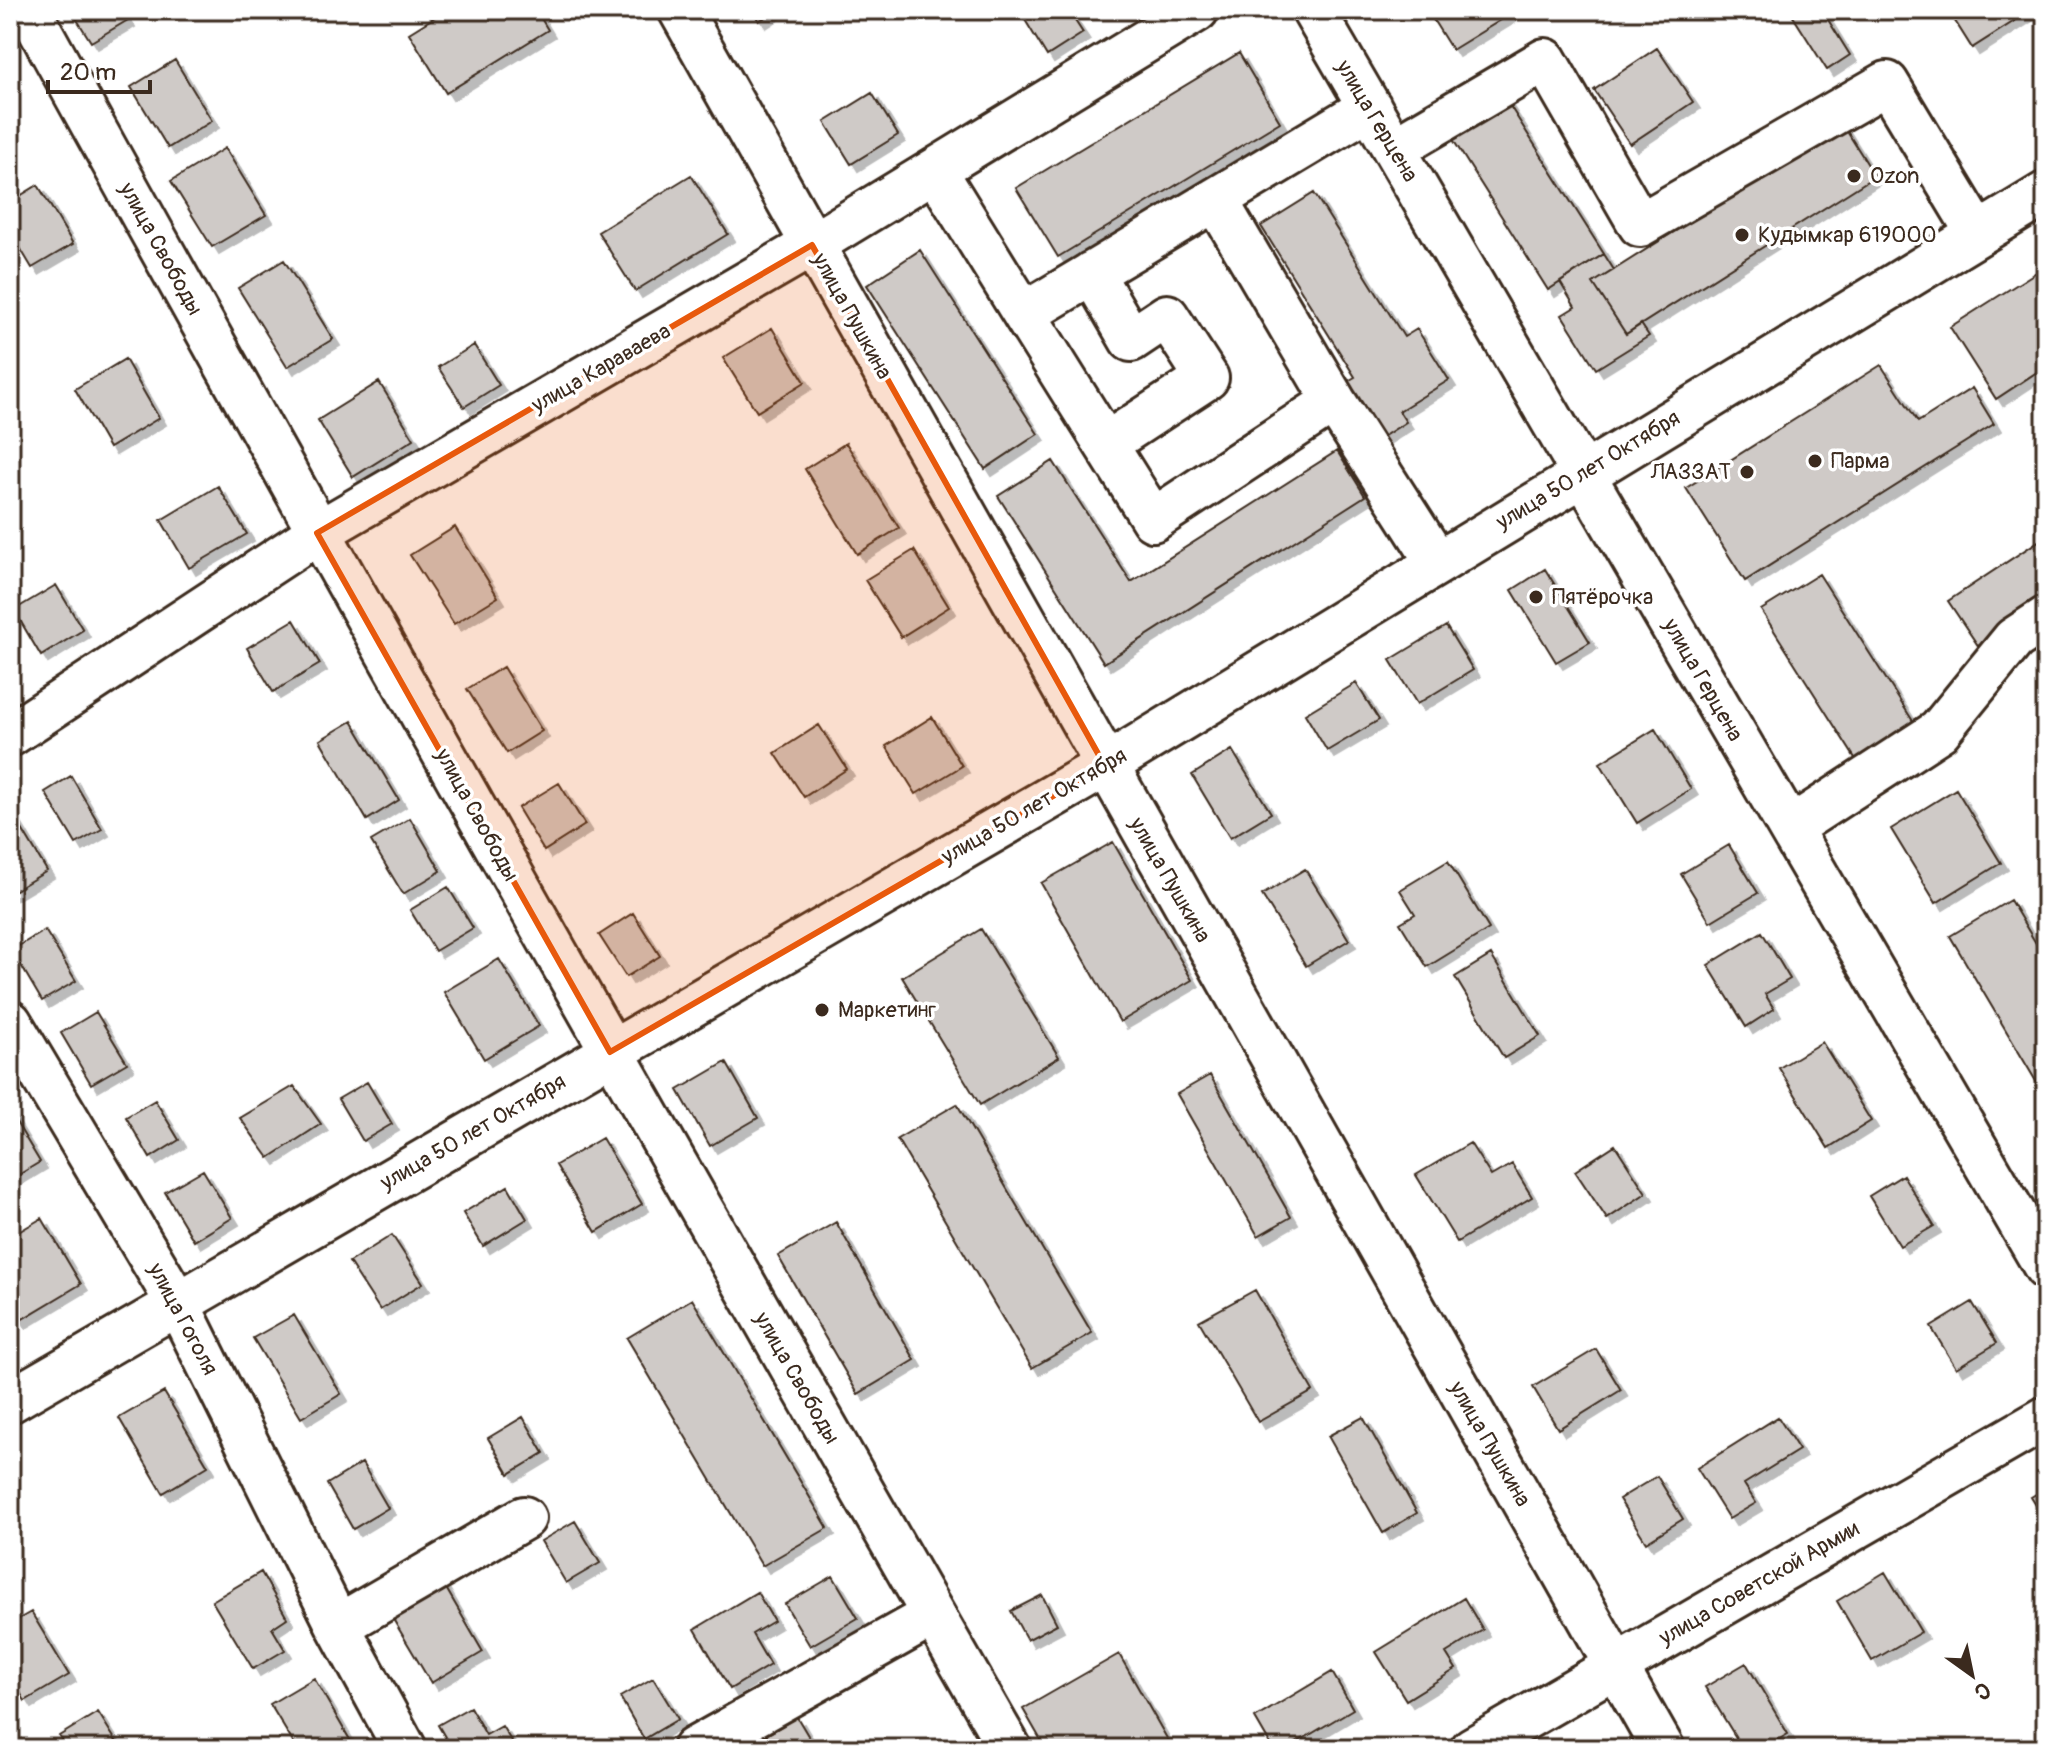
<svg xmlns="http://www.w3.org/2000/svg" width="2056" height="1759" viewBox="0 0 2056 1759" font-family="Pangolin,sans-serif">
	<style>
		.building { fill: #cfcac7; stroke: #3b2a1e; stroke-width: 2; filter: url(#shadow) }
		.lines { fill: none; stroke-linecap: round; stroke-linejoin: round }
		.minor-casing { stroke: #3b2a1e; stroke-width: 48 }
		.minor { stroke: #fff; stroke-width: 42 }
		.marked { fill: #e8590c; fill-opacity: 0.2; stroke: #e8590c; stroke-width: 6; stroke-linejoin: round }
		.poi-dot { fill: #3b2a1e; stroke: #fff; stroke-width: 3 }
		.labels { text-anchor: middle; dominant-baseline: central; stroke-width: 7; stroke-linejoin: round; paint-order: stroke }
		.street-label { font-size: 22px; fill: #3b2a1e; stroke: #fff }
		.poi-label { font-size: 22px; fill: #3b2a1e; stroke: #fff; text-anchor: start }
	</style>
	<defs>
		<filter id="shadow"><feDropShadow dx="7" dy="7" stdDeviation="0" flood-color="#0004"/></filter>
	</defs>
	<rect width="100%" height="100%" fill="#fff"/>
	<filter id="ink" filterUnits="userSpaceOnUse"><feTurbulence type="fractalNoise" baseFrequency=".0125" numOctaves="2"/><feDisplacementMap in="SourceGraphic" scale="16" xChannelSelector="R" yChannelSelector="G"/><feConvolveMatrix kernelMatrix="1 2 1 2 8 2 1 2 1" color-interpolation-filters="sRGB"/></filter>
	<g filter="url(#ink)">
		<!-- building -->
		<path class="building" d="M 71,10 L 122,10 L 128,20 L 91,42 Z
			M 446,10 L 536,10 L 548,30 L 446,93 L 409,33 Z
			M 752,10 L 776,10 L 759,21 Z
			M 1019,10 L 1068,10 L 1083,33 L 1047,56 Z
			M 1427,10 L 1505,10 L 1509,15 L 1452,50 Z
			M 1789,10 L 1822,10 L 1850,55 L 1827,70 Z
			M 1948,10 L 2025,10 L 2027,13 L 1972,48 Z
			M 1657,48 L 1693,102 L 1630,144 L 1594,90 Z
			M 1239,53 L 1280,122 L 1058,257 L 1016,188 Z
			M 175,60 L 212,121 L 168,148 L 131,87 Z
			M 872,93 L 898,135 L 851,164 L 825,122 Z
			M 1503,95 L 1604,254 L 1548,290 L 1447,130 Z
			M 1843,125 L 1875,176 L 1626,334 L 1593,283 Z
			M 225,148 L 266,215 L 212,247 L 171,181 Z
			M 691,175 L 728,234 L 635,291 L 598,232 Z
			M 38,185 L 73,244 L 32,268 L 10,231 L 10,202 Z
			M 1314,193 L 1404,337 L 1417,329 L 1449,380 L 1399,411 L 1406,422 L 1376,441 L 1341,385 L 1355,377 L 1261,226 Z
			M 920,250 L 1038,434 L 985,469 L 867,285 Z
			M 1604,254 L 1614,270 L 1593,283 L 1626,334 L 1641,324 L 1649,336 L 1596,369 L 1562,315 L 1575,307 L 1560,282 Z
			M 284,260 L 333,339 L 287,367 L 238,288 Z
			M 2038,271 L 2046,283 L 2046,366 L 1996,399 L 1950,327 Z
			M 772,328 L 805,382 L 757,412 L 723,358 Z
			M 474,345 L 499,385 L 464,407 L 438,367 Z
			M 125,359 L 159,418 L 109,448 L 75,389 Z
			M 1881,365 L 1918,422 L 1972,388 L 1994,424 L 1745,581 L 1686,488 Z
			M 379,382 L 414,439 L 353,477 L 318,420 Z
			M 846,443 L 899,528 L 857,554 L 805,469 Z
			M 1337,451 L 1365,496 L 1104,663 L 998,496 L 1053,461 L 1131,582 Z
			M 218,486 L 247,534 L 189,568 L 161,520 Z
			M 455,527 L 498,597 L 454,624 L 410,555 Z
			M 2046,536 L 2046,607 L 1981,650 L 1948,601 Z
			M 914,550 L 949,607 L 901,637 L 865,580 Z
			M 1545,569 L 1590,642 L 1556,662 L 1512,590 Z
			M 1819,574 L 1918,729 L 1860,766 L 1761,610 Z
			M 56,585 L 83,630 L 41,656 L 14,610 Z
			M 294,620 L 320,664 L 273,692 L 247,648 Z
			M 1446,626 L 1473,670 L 1417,704 L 1390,660 Z
			M 503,667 L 542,731 L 507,753 L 467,689 Z
			M 1356,683 L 1379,720 L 1327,751 L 1305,714 Z
			M 932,717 L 962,766 L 916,794 L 886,746 Z
			M 352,721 L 399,800 L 367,820 L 320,740 Z
			M 819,725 L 847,769 L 804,797 L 775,753 Z
			M 1655,729 L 1691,789 L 1637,823 L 1600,763 Z
			M 1232,750 L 1271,813 L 1230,838 L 1192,775 Z
			M 71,776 L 102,829 L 76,844 L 45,792 Z
			M 559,783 L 585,825 L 544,851 L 518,808 Z
			M 1956,789 L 2001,863 L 1936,903 L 1891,829 Z
			M 10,809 L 47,871 L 10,893 Z
			M 410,818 L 441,871 L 403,894 L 371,841 Z
			M 1113,842 L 1192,980 L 1120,1022 L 1041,883 Z
			M 1729,845 L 1758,893 L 1710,922 L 1681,874 Z
			M 1448,861 L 1489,929 L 1427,967 L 1400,923 L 1415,914 L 1400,890 Z
			M 1305,869 L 1349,940 L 1306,966 L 1262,895 Z
			M 448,887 L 473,928 L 435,951 L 410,910 Z
			M 2010,900 L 2046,960 L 2046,1098 L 1950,936 Z
			M 633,913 L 660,956 L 626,977 L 599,935 Z
			M 981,929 L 1059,1057 L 980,1105 L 902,977 Z
			M 45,930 L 76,981 L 42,1001 L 12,950 Z
			M 1762,932 L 1790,979 L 1765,994 L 1774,1009 L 1746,1027 L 1708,965 Z
			M 1491,955 L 1540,1036 L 1504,1058 L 1455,977 Z
			M 499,959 L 539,1026 L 484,1059 L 444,992 Z
			M 96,1012 L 127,1063 L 91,1084 L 61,1033 Z
			M 1822,1042 L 1871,1121 L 1828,1148 L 1779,1068 Z
			M 726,1062 L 758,1118 L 710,1146 L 678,1090 Z
			M 1210,1075 L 1291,1217 L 1258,1236 L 1177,1094 Z
			M 367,1082 L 392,1124 L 363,1141 L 338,1099 Z
			M 294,1086 L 321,1124 L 269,1158 L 240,1118 Z
			M 155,1100 L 179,1140 L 150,1158 L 126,1117 Z
			M 957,1104 L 1092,1333 L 1032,1368 L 897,1139 Z
			M 10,1112 L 40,1162 L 10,1180 Z
			M 602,1138 L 642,1204 L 596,1232 L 556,1165 Z
			M 1470,1143 L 1491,1176 L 1512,1164 L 1532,1197 L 1457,1242 L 1416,1175 Z
			M 1615,1145 L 1646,1193 L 1607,1219 L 1575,1171 Z
			M 203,1170 L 232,1218 L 194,1241 L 165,1192 Z
			M 1903,1175 L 1934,1226 L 1900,1246 L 1869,1196 Z
			M 508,1186 L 527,1219 L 483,1246 L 463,1213 Z
			M 42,1218 L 81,1284 L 19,1321 L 10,1305 L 10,1237 Z
			M 836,1222 L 915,1360 L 858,1394 L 778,1256 Z
			M 392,1235 L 423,1283 L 380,1310 L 349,1262 Z
			M 1255,1290 L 1313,1391 L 1258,1422 L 1199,1321 Z
			M 692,1299 L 828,1528 L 762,1566 L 627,1338 Z
			M 1972,1302 L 1997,1343 L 1956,1368 L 1931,1327 Z
			M 294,1315 L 341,1394 L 301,1418 L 253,1338 Z
			M 1596,1349 L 1621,1390 L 1558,1429 L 1533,1387 Z
			M 164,1392 L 208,1466 L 163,1493 L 119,1418 Z
			M 523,1417 L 544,1453 L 509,1474 L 488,1438 Z
			M 1363,1417 L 1417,1513 L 1383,1533 L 1328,1436 Z
			M 1778,1417 L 1799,1450 L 1744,1484 L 1756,1503 L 1729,1519 L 1697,1468 Z
			M 362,1463 L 388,1508 L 353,1529 L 327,1484 Z
			M 1657,1476 L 1683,1519 L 1646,1542 L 1619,1499 Z
			M 2046,1488 L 2046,1522 L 2031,1497 Z
			M 575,1521 L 600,1563 L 566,1583 L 541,1541 Z
			M 261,1572 L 287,1618 L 272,1628 L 285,1650 L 253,1669 L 212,1601 Z
			M 1885,1572 L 1921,1632 L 1872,1661 L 1837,1601 Z
			M 833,1576 L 858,1618 L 810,1646 L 785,1604 Z
			M 443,1583 L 483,1652 L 431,1683 L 390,1614 Z
			M 757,1592 L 774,1621 L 752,1634 L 770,1665 L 730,1689 L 695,1629 Z
			M 1042,1595 L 1057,1624 L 1027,1640 L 1011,1611 Z
			M 1464,1598 L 1483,1630 L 1446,1653 L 1456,1669 L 1406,1700 L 1376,1652 Z
			M 31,1612 L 69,1675 L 25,1701 L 10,1676 L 10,1624 Z
			M 1119,1654 L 1173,1749 L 1046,1749 L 1023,1709 Z
			M 1746,1663 L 1788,1734 L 1762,1749 L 1743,1749 L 1705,1687 Z
			M 1332,1672 L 1353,1709 L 1286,1749 L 1273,1749 L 1255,1718 Z
			M 314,1678 L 353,1745 L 346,1749 L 297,1749 L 270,1704 Z
			M 653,1678 L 678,1719 L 644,1739 L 620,1697 Z
			M 470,1707 L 486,1735 L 502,1726 L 516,1749 L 452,1749 L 438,1725 Z
			M 98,1712 L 121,1749 L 67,1749 L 59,1736 Z
			M 797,1717 L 816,1749 L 763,1749 L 758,1740 Z"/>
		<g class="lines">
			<!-- minor casing -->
			<g class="minor-casing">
				<path id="minor" d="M 29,10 C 350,593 679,1172 1010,1749
					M 680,10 L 1663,1749
					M 1313,10 L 2046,1268
					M 1395,148 L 1545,60 L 1640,225 L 1887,83 L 1978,234
					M 935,170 L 1024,314 L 1370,107
					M 1216,200 L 1334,401
					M 1092,273 L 1131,340 L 1167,316 L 1207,378 L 1106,444
					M 1024,314 L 1153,520 L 1334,401 L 1437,562
					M 10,735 L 317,533 L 812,245 L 1197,10
					M 1790,828 L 1939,731 L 2014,639 L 2046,618
					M 10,1022 L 178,1304 L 338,1626 L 405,1749
					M 10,1401 L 1105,766 L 2046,193
					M 338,1626 L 524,1518
					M 694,1749 L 933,1615
					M 1472,1749 L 2046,1418"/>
			</g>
			<!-- minor -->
			<use href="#minor" class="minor"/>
		</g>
	</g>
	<!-- marked area -->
	<path class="marked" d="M 812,245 L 1105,766 L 610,1052 L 317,533 Z"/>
	<!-- markers -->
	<g class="poi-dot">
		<circle cx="1854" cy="176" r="8"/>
		<circle cx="1742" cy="235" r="8"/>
		<circle cx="1815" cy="461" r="8"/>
		<circle cx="1747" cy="472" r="8"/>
		<circle cx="1536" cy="597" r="8"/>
		<circle cx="822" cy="1010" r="8"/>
	</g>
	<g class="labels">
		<!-- street labels -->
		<g class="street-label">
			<text transform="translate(1377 121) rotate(59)">улица Герцена</text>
			<text transform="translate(161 249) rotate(61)">улица Свободы</text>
			<text transform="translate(852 316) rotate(61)">улица Пушкина</text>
			<text transform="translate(601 368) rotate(-30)">улица Караваева</text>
			<text transform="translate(1588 470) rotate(-31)">улица 50 лет Октября</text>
			<text transform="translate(1703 680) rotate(60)">улица Герцена</text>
			<text transform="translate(1034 806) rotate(-30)">улица 50 лет Октября</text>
			<text transform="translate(477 815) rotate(61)">улица Свободы</text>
			<text transform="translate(1170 880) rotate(60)">улица Пушкина</text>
			<text transform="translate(473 1132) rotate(-30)">улица 50 лет Октября</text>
			<text transform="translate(183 1319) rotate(62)">улица Гоголя</text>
			<text transform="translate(797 1378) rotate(60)">улица Свободы</text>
			<text transform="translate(1490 1444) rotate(60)">улица Пушкина</text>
			<text transform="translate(1759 1583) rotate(-30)">улица Советской Армии</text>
		</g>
		<!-- poi labels -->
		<g class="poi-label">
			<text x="1870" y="176">Ozon</text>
			<text x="1758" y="235">Кудымкар 619000</text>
			<text x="1831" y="461">Парма</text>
			<text x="1731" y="472" text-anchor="end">ЛАЗЗАТ</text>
			<text x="1552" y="597">Пятёрочка</text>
			<text x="838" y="1010">Маркетинг</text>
		</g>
	</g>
	<!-- margin -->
	<rect width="2056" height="1759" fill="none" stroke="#fff" stroke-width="40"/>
	<rect x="20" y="20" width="2016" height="1719" fill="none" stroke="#3b2a1e" stroke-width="3" filter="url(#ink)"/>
	<!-- north arrow -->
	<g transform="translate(1972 1675) rotate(147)" stroke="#ffffff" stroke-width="6" paint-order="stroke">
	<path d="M0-6L14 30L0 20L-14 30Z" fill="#3b2a1e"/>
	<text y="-12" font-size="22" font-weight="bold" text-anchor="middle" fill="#3b2a1e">С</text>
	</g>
	<!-- scale -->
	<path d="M48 80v12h102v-12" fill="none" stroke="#3b2a1e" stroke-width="4"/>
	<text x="60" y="80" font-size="24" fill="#3b2a1e" stroke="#ffffff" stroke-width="6" paint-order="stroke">20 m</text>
</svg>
